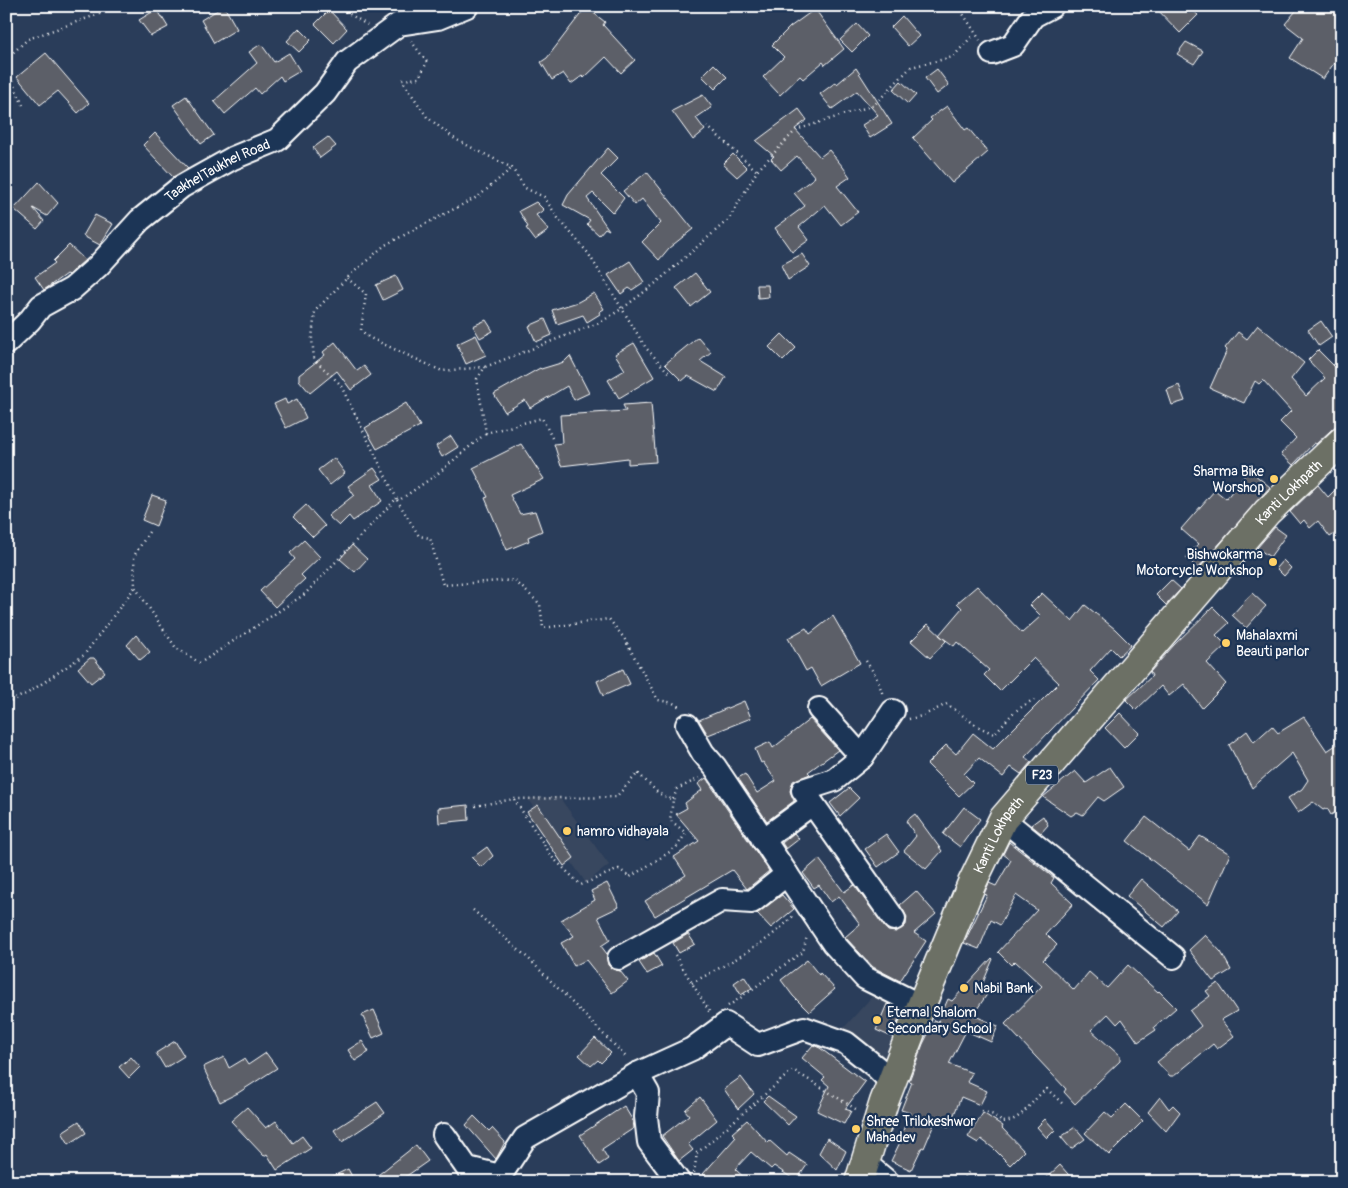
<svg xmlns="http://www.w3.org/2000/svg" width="1348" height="1188" viewBox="0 0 1348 1188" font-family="Pangolin,sans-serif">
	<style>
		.built { fill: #39475e }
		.building { fill: #5c5f67; stroke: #fff }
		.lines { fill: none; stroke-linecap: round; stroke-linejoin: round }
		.minor-casing { stroke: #fff; stroke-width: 26 }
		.major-casing { stroke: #fff; stroke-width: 31 }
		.path { stroke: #fff; stroke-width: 2.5; stroke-dasharray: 1 4; stroke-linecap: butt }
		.minor { stroke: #1d3557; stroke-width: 22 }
		.major { stroke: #6c7065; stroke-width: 28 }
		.poi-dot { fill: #ffd166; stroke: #1d3557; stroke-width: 2 }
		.labels { text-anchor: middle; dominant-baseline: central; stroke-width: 4.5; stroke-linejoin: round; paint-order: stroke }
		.shield { fill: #1d3557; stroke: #bbc2cd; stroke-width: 1 }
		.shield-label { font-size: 12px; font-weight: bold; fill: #fff }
		.street-label { font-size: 14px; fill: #fff; stroke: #1d3557 }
		.poi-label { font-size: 14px; fill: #fff; stroke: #1d3557; text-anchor: start }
	</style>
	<rect width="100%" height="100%" fill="#2a3d5a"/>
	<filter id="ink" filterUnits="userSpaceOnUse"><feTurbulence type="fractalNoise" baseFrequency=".02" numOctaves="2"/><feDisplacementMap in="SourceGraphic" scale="10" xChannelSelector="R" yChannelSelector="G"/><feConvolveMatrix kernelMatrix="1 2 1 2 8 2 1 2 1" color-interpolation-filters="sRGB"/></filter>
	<g filter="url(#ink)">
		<!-- built -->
		<path class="built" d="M 559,797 L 609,865 L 586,883 L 527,798 Z
			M 877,991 L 907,1008 L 883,1063 L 841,1031 Z"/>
		<!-- building -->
		<path class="building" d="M 224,6 L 237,29 L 214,43 L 201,20 Z
			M 1154,6 L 1188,6 L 1198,15 L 1180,33 Z
			M 1300,6 L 1342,6 L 1342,58 L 1336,65 L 1334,63 L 1323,79 L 1290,58 L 1303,38 L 1285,24 Z
			M 586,7 L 605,22 L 603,25 L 635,60 L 621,73 L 606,57 L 584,78 L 582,76 L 571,84 L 563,73 L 552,80 L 541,62 L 547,58 Z
			M 157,9 L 168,27 L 151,36 L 139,20 Z
			M 815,9 L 844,49 L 825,65 L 823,62 L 803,79 L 800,76 L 780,95 L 763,77 L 784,57 L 772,45 L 790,27 Z
			M 329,10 L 347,29 L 334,43 L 315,24 Z
			M 902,16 L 919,36 L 908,46 L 891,27 Z
			M 857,24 L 868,36 L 852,52 L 840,40 Z
			M 299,28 L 311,40 L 299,52 L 287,41 Z
			M 1186,42 L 1203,51 L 1194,64 L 1177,54 Z
			M 261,44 L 274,62 L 289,53 L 300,71 L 283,81 L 280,76 L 260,94 L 255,88 L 225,114 L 214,101 L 257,63 L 249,52 Z
			M 46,53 L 89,103 L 78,113 L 58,91 L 40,105 L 17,77 Z
			M 714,64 L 727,77 L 715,89 L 702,76 Z
			M 856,68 L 892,124 L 870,138 L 862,125 L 878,115 L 857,91 L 832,109 L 820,94 L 836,82 L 837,84 Z
			M 937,69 L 949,85 L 937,94 L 925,78 Z
			M 901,81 L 916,95 L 908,104 L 893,90 Z
			M 703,95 L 712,107 L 696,118 L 705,130 L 693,140 L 672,111 Z
			M 186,96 L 214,135 L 201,144 L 173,105 Z
			M 947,106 L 965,130 L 968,128 L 988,152 L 952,183 L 913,138 L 932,120 L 930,118 Z
			M 799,109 L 807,120 L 795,129 L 820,157 L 829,150 L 843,167 L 850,177 L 837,186 L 858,212 L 841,225 L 825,205 L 799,227 L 809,240 L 792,252 L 775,228 L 805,206 L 794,193 L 815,177 L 797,156 L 781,170 L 771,159 L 774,156 L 756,141 Z
			M 155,133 L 188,168 L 173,177 L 143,145 Z
			M 328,137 L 336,146 L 320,158 L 313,148 Z
			M 608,148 L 618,158 L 601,175 L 624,198 L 613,213 L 593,193 L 587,198 L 609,230 L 605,228 L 599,235 L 587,224 L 590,220 L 563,205 L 568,195 Z
			M 733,154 L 747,168 L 737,177 L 723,164 Z
			M 647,172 L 693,229 L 669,248 L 659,260 L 642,242 L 661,223 L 642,199 L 635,205 L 623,191 Z
			M 39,182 L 58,203 L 47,216 L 33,208 L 44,221 L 37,229 L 14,209 Z
			M 536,202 L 544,210 L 536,215 L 549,230 L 535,240 L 526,228 L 528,227 L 519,211 Z
			M 95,215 L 113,224 L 100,245 L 83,236 Z
			M 69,245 L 85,260 L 68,275 L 66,274 L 44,290 L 35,277 L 55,263 L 53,261 Z
			M 802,254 L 810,266 L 788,280 L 781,265 Z
			M 630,261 L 644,282 L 632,290 L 629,288 L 621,294 L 608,275 Z
			M 695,273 L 710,292 L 691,307 L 676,288 Z
			M 396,276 L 403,290 L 383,300 L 376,285 Z
			M 757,285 L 768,285 L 769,297 L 758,298 Z
			M 594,293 L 604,309 L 599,312 L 600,314 L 587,322 L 583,315 L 557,324 L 552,310 L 578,302 Z
			M 545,319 L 552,335 L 536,342 L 529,326 Z
			M 486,320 L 493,331 L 480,338 L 473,326 Z
			M 1321,321 L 1332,337 L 1319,346 L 1308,330 Z
			M 1258,325 L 1304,363 L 1291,379 L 1306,396 L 1325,378 L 1308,360 L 1318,350 L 1342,374 L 1342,420 L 1316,444 L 1314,443 L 1293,465 L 1281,454 L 1296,438 L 1280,422 L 1291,411 L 1263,380 L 1259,384 L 1255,381 L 1244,403 L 1210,388 L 1227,350 L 1225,348 L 1238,332 L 1247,339 Z
			M 782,334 L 796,348 L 783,361 L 769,347 Z
			M 476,335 L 486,355 L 466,364 L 457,344 Z
			M 698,337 L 711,352 L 700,361 L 726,377 L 717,392 L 688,376 L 682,381 L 665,364 Z
			M 335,342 L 357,371 L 364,366 L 371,375 L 351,390 L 337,371 L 310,393 L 299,380 L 299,375 L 325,355 L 323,352 Z
			M 634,343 L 654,377 L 619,398 L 608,380 L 625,370 L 615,354 Z
			M 570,356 L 589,393 L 574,400 L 567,386 L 530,408 L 525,400 L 505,412 L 494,394 L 540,368 L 541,369 L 564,362 Z
			M 1179,385 L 1185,401 L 1172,405 L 1167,390 Z
			M 285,399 L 287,404 L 297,399 L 306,418 L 286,428 L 274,404 Z
			M 406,403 L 420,426 L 377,449 L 365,428 Z
			M 651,403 L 656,462 L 628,464 L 628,458 L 561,466 L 554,444 L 562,443 L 560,415 L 626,411 L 623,405 Z
			M 451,436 L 458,447 L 442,457 L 436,446 Z
			M 521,444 L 544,479 L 510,495 L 520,514 L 535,511 L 542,531 L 528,537 L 529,541 L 507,550 L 485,498 L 488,497 L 473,468 Z
			M 334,458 L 345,473 L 330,485 L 318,470 Z
			M 374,468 L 382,479 L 372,485 L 382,501 L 353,521 L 349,516 L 339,526 L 328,516 L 354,495 L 348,486 Z
			M 1249,470 L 1270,487 L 1198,568 L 1186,558 L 1198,544 L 1181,529 L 1215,490 L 1226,499 Z
			M 1342,483 L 1342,529 L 1330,537 L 1318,521 L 1310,528 L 1304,520 L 1300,524 L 1290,512 L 1318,485 L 1328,497 Z
			M 152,495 L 166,500 L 156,526 L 142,520 Z
			M 306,505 L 325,526 L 313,537 L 293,517 Z
			M 1275,527 L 1286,535 L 1270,557 L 1257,548 Z
			M 304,540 L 320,557 L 301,575 L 305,579 L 275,607 L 260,591 L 295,559 L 290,553 Z
			M 352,545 L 367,559 L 355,572 L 340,559 Z
			M 1283,560 L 1291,568 L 1284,576 L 1276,568 Z
			M 1171,580 L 1181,589 L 1166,605 L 1156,595 Z
			M 977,586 L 1022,633 L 1041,616 L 1030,605 L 1042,593 L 1072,621 L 1085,605 L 1115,629 L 1131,645 L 1119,656 L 1111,648 L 1090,671 L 1099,680 L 1025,757 L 1031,762 L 1021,774 L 1011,767 L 1003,777 L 979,758 L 964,774 L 973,783 L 959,796 L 927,764 L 946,745 L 956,754 L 973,733 L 993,749 L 1059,683 L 1033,658 L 1000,691 L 984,675 L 989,670 L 957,642 L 954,646 L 939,635 L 962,608 L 957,603 Z
			M 1252,593 L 1266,606 L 1246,628 L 1232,615 Z
			M 1213,607 L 1229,623 L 1216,635 L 1226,645 L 1207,663 L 1226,684 L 1202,708 L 1184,684 L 1169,696 L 1161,686 L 1136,710 L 1126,700 L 1152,676 L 1150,672 L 1174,645 Z
			M 833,616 L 860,663 L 821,686 L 811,668 L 806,671 L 788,638 L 806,628 L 810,634 Z
			M 928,624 L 946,641 L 930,658 L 911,641 Z
			M 136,635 L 150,652 L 140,660 L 127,645 Z
			M 90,658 L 94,658 L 105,672 L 91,683 L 78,668 Z
			M 623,669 L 630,684 L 603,696 L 597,681 Z
			M 744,701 L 751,718 L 708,735 L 699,720 Z
			M 1120,713 L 1139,733 L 1124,748 L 1105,728 Z
			M 1304,717 L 1327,751 L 1342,741 L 1342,808 L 1331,815 L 1327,808 L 1323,810 L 1313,802 L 1298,813 L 1288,798 L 1302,789 L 1308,780 L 1292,753 L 1252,788 L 1229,745 L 1247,731 L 1254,742 L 1272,726 L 1278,733 Z
			M 810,719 L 838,750 L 808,772 L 810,774 L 793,781 L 790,791 L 794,801 L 767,821 L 738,778 L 745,774 L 757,793 L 776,781 L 763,762 L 761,763 L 755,749 L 770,742 L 773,748 Z
			M 1110,767 L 1124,787 L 1104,801 L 1098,797 L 1083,815 L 1077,812 L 1071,816 L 1043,797 L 1075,771 L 1086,783 Z
			M 706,778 L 769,871 L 747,889 L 732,870 L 655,916 L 645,901 L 686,875 L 674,857 L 699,841 L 676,814 L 687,808 L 685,803 L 702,790 L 698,784 Z
			M 849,788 L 859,798 L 840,816 L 830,803 Z
			M 468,805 L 469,820 L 439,823 L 438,808 Z
			M 538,805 L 574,858 L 564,866 L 527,812 Z
			M 964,807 L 980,819 L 960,847 L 943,834 Z
			M 915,814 L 942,851 L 926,869 L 904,851 L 916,836 L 906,821 Z
			M 1043,816 L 1048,825 L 1041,833 L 1031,825 Z
			M 1146,817 L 1189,851 L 1200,836 L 1230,854 L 1208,904 L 1127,841 Z
			M 794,833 L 799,839 L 786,849 L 782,843 Z
			M 886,834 L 899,852 L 878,867 L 865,849 Z
			M 1009,842 L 1054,878 L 1051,883 L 1073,904 L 1046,934 L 1057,945 L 1043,960 L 1074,990 L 1089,972 L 1107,988 L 1128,965 L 1158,992 L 1159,991 L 1176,1008 L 1154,1027 L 1156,1030 L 1138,1042 L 1122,1019 L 1117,1024 L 1108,1014 L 1091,1030 L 1120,1056 L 1120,1061 L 1075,1104 L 1064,1092 L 1066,1089 L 1005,1024 L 1042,986 L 1015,961 L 1011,965 L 998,952 L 1037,910 L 1016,895 L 1000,925 L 991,920 L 979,949 L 964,943 L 987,895 L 984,894 L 989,883 L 996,886 L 1011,860 L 1003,854 Z
			M 487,847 L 493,856 L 481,867 L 472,858 Z
			M 819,859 L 844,892 L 854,885 L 888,931 L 896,932 L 906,925 L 907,917 L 900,905 L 916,891 L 936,914 L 914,933 L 926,941 L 900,981 L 873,967 L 845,937 L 860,924 L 839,896 L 831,902 L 819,885 L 814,888 L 803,873 Z
			M 1141,879 L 1178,911 L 1164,927 L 1127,896 Z
			M 607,883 L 619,907 L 598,917 L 610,940 L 601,946 L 607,954 L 608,965 L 613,969 L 620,971 L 628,981 L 612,993 L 586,960 L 574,966 L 561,943 L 574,936 L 561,920 L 595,900 L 591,891 Z
			M 782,895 L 794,909 L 771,928 L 757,913 Z
			M 688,934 L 695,944 L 679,953 L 673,943 Z
			M 1205,935 L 1221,952 L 1231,970 L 1213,981 L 1189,950 Z
			M 654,953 L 662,966 L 647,974 L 639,962 Z
			M 992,958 L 993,959 L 982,985 L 990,990 L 973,1015 L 998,1026 L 991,1042 L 966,1031 L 949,1064 L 972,1073 L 967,1082 L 987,1091 L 980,1105 L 961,1097 L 949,1127 L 935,1122 L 924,1148 L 922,1147 L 911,1170 L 891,1161 L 902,1138 L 900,1138 L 910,1113 L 901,1110 L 912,1082 L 909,1081 L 923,1044 L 935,1020 L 938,1022 L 948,999 L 952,1001 Z
			M 807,960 L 819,975 L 820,973 L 835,989 L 809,1012 L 793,996 L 781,980 Z
			M 744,976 L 752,988 L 741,995 L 734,983 Z
			M 1218,983 L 1237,1011 L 1221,1020 L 1234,1036 L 1217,1049 L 1213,1044 L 1174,1076 L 1170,1076 L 1157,1062 L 1201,1026 L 1190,1011 L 1210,996 L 1206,991 Z
			M 887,1004 L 902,1011 L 892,1037 L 876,1030 Z
			M 374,1010 L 384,1033 L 373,1038 L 362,1015 Z
			M 595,1038 L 611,1053 L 601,1063 L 598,1060 L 591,1066 L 579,1055 Z
			M 175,1041 L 184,1056 L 165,1068 L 156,1053 Z
			M 362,1041 L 369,1052 L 355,1061 L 348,1050 Z
			M 813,1045 L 820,1048 L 865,1082 L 845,1109 L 851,1111 L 844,1124 L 817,1111 L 829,1086 L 822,1080 L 825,1077 L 802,1058 Z
			M 266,1053 L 277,1068 L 238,1093 L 220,1102 L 203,1067 L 224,1057 L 229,1068 L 244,1059 L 248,1065 Z
			M 131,1057 L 140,1067 L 129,1078 L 119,1067 Z
			M 741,1077 L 754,1094 L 738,1109 L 724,1089 Z
			M 768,1096 L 796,1116 L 788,1125 L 763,1101 Z
			M 700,1097 L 717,1120 L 688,1144 L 693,1150 L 679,1161 L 662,1136 L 689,1115 L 685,1110 Z
			M 1160,1097 L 1169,1109 L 1173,1105 L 1180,1112 L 1166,1131 L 1148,1112 Z
			M 377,1102 L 385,1113 L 342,1142 L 334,1130 Z
			M 1126,1104 L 1143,1121 L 1109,1155 L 1085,1133 L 1105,1112 L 1112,1118 Z
			M 624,1106 L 633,1121 L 634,1128 L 602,1149 L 608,1159 L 599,1165 L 580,1135 Z
			M 247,1107 L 266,1128 L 276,1121 L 293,1143 L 302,1136 L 311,1148 L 277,1170 L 267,1154 L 264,1156 L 231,1121 Z
			M 983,1113 L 1003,1126 L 1002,1128 L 1024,1151 L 1010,1165 L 993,1148 L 981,1139 L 978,1143 L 968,1137 Z
			M 474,1116 L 489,1131 L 492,1128 L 505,1142 L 496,1159 L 466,1125 Z
			M 1045,1119 L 1055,1130 L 1047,1138 L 1037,1127 Z
			M 747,1120 L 768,1143 L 770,1141 L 787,1156 L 789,1153 L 807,1165 L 796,1181 L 774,1166 L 771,1169 L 751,1152 L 735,1169 L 749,1182 L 712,1182 L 703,1174 L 736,1137 L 732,1133 Z
			M 79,1121 L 86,1133 L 69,1144 L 62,1132 Z
			M 1075,1127 L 1085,1139 L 1071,1149 L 1061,1137 Z
			M 827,1138 L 846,1151 L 837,1170 L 819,1153 Z
			M 416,1145 L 428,1161 L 398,1182 L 369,1182 Z
			M 1060,1165 L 1075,1182 L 1042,1182 Z
			M 348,1169 L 355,1182 L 321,1182 Z"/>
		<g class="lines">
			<!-- minor casing -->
			<g class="minor-casing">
				<g id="minor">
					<path d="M 992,53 L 1013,45 L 1033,16 L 1052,6"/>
					<path id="s1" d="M 6,343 L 30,320 L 41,306 L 72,289 L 98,266 L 140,220 L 181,187 L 233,158 L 277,140 L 325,93 L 347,62 L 399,24 L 438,18 L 467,6"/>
					<path d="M 819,709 L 862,757"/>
					<path d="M 893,711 L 862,757 L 834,780 L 803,790 L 894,919"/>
					<path d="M 687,725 L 703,753 L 715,767 L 833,943 L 865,978 L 921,1006"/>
					<path d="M 1003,819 L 1173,957"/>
					<path d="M 763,840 L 812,804"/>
					<path d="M 619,958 L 722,900 L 752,902 L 787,874"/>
					<path d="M 637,1074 L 648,1093 L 646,1117 L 649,1142 L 679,1182"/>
					<path d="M 444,1135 L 467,1168 L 500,1176 L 525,1138 L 637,1074 L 692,1049 L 726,1024 L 758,1045 L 804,1028 L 846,1043 L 876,1067 L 892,1083"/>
					<path d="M 865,1163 L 888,1182"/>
				</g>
			</g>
			<!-- major casing -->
			<g class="major-casing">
				<g id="major">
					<path id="s2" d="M 859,1182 L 884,1102 L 921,1006 L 972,883 L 1003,819 L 1267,512 L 1342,441"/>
				</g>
			</g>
			<!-- path -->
			<path class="path" d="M 337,6 L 367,25
				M 958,6 L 980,40
				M 411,41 L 427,62 L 419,78 L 402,80 L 427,117 L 455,139 L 512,168 L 525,188 L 544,197 L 558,218 L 588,253 L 646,348 L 670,374
				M 6,59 L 28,39 L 122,6
				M 6,68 L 23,105
				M 707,126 L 757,171
				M 1339,186 L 1342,187
				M 347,278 L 366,294 L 361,330 L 368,337 L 442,371 L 485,367
				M 552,438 L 542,418 L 486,433 L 477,379 L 485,367 L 601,322 L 623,308 L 656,283 L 729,219 L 757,171 L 796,130 L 874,105 L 911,67 L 953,57 L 974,34
				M 397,499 L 340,384 L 314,359 L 312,338 L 315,311 L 347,278 L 385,245 L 479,196 L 512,168
				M 397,500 L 419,536 L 430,538 L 443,585 L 514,580 L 540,604 L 543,628 L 609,619 L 624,638 L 658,700 L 673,703 L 682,708
				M 149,532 L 134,556 L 135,587 L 176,648 L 200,663 L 305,594 L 396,499 L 398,501 L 436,475 L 486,433
				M 866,661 L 876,676 L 883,695
				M 6,703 L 28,693 L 84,655 L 135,587
				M 909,719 L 922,716 L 947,704 L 977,726 L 994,734 L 1014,712 L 1034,699
				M 514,799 L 553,858 L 581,885 L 619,869 L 630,877 L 676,848 L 686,833 L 670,820 L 673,800
				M 475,806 L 514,799 L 616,797 L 638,773 L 658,793 L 673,800 L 677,789 L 700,778
				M 473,910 L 529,959 L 627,1058
				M 675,955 L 710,1013
				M 692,983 C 728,963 766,945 794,915
				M 728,1006 C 754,990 777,969 803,952 L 807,936
				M 982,1111 L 994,1115 L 1002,1122 C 1024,1121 1030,1100 1047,1089 L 1064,1105
				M 694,1173 L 697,1153 L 793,1070 L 859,1111
				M 963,1182 L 970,1169"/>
			<!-- minor -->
			<use href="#minor" class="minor"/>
			<!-- major -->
			<use href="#major" class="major"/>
		</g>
	</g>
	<!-- markers -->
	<g class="poi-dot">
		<circle cx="1274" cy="479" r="5"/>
		<circle cx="1273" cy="562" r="5"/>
		<circle cx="1226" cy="643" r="5"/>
		<circle cx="567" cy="831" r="5"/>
		<circle cx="964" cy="988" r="5"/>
		<circle cx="877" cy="1020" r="5"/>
		<circle cx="856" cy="1129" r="5"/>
	</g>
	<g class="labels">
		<!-- shield labels -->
		<rect class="shield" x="1026" y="765.5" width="32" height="19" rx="4"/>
		<g class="shield-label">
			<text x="1042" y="775">F23</text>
		</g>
		<!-- street labels -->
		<g class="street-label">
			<text stroke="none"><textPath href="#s1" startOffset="276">TaakhelTaukhel Road</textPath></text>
			<text stroke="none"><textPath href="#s2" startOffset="825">Kanti Lokhpath</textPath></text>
			<text stroke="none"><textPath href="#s2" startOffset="375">Kanti Lokhpath</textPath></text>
		</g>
		<!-- poi labels -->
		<g class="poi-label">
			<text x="1264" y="471" text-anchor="end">Sharma Bike<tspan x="1264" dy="16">Worshop</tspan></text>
			<text x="1263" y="554" text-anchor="end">Bishwokarma<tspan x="1263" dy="16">Motorcycle Workshop</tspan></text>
			<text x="1236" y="635">Mahalaxmi<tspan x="1236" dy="16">Beauti parlor</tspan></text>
			<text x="577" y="831">hamro vidhayala</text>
			<text x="974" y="988">Nabil Bank</text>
			<text x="887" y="1012">Eternal Shalom<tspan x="887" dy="16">Secondary School</tspan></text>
			<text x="866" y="1121">Shree Trilokeshwor<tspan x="866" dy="16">Mahadev</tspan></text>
		</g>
	</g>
	<!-- margin -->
	<rect width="1348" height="1188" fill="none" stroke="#1d3557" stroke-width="25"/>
	<rect x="12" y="12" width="1323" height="1163" fill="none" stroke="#fff" stroke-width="2" filter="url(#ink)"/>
</svg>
